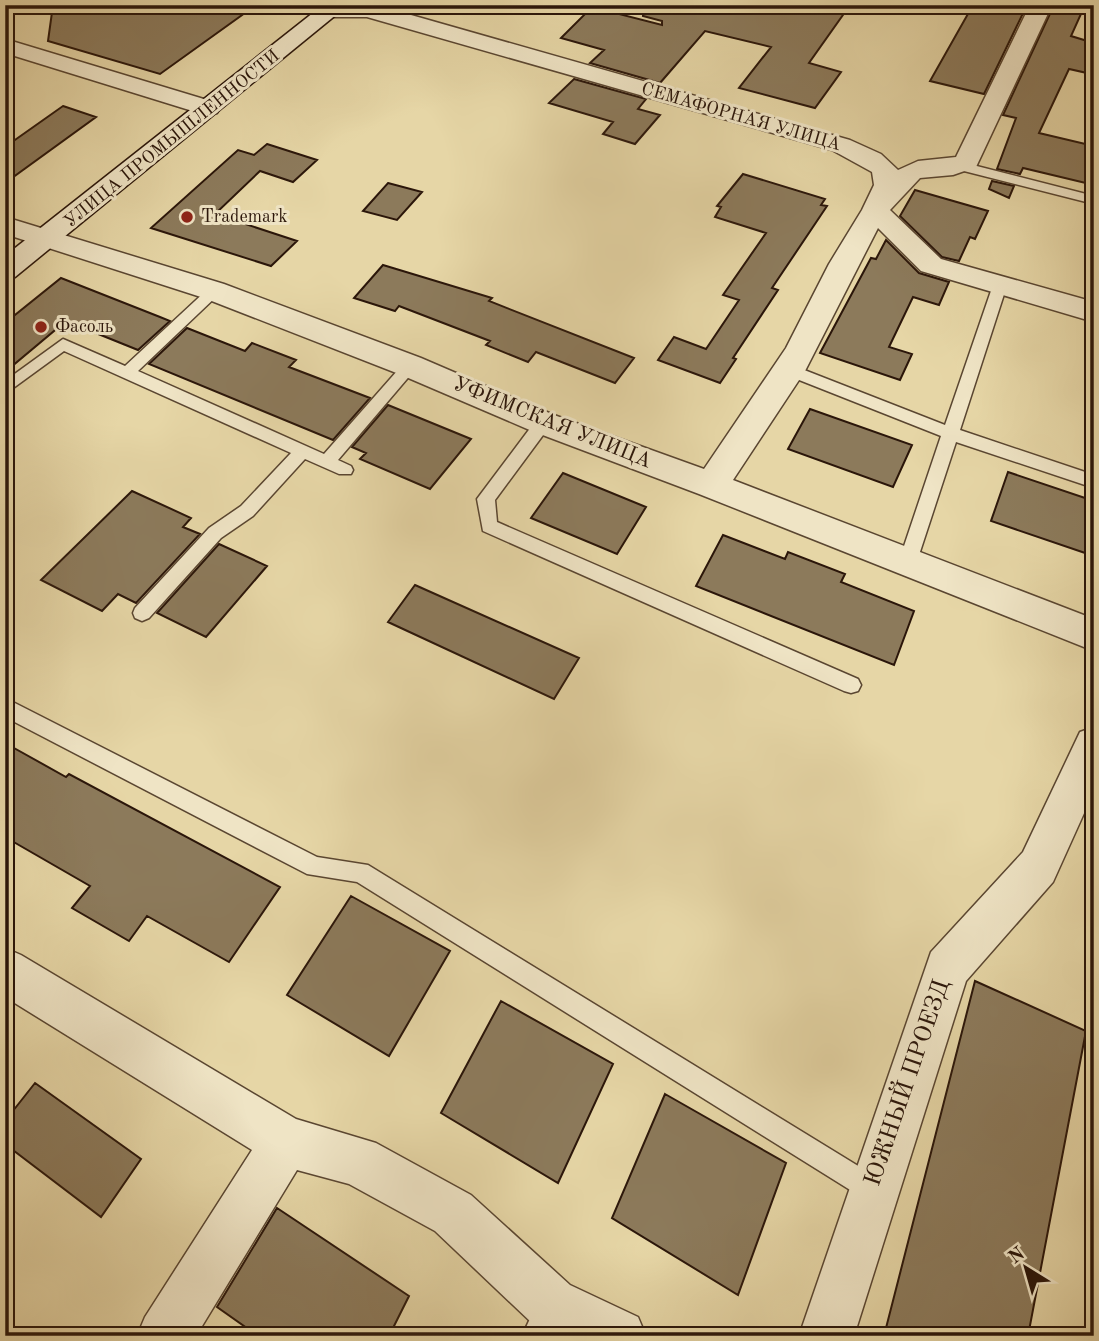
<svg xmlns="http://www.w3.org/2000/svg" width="1099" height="1341" viewBox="0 0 1099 1341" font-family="'Old Standard TT',serif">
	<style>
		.building { fill: #8c7a5b; stroke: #2b160a; stroke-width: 2 }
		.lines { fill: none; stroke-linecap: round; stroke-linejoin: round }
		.lane-casing { stroke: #5a4631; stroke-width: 3 }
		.street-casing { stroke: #5a4631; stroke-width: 3 }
		.secondary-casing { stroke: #2b160a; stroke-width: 3 }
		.lane { fill: #efe4c5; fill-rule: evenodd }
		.street { fill: #efe4c5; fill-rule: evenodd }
		.secondary { fill: #efe4c5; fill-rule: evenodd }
		.poi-dot { fill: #8f2418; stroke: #efe4c5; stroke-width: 2.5 }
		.labels { text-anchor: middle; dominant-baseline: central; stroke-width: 6; stroke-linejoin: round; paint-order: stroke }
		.far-street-label { font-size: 18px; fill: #2b160a; stroke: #efe4c5 }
		.far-poi-label { font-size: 18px; fill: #2b160a; stroke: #efe4c5; text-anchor: start }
		.street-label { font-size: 21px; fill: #2b160a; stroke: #efe4c5 }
		.near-street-label { font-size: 24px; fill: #2b160a; stroke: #efe4c5 }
	</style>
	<rect width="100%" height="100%" fill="#e6d6a6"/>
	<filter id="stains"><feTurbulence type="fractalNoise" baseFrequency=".00286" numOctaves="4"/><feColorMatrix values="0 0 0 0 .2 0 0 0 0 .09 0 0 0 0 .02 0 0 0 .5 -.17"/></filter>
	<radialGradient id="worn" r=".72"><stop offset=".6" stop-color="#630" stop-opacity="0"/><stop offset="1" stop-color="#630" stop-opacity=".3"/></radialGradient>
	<!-- building -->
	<path class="building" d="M 53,5 L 256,5 L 160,74 L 48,41 Z
		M 644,5 L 850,5 L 809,63 L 841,72 L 815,108 L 739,88 L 771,47 L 705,31 L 660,83 L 590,63 L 604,50 L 561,38 L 592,7 L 662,25 L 662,21 L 643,16 Z
		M 973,5 L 1027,5 L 984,94 L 930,81 Z
		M 1054,5 L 1085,5 L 1071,36 L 1094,43 L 1094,58 L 1087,73 L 1069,69 L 1039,133 L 1094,146 L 1094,185 L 1023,168 L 1020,174 L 997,169 L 1016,118 L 1003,115 Z
		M 574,79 L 646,99 L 638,109 L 660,115 L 635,144 L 603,134 L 613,122 L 549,103 Z
		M 63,106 L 96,117 L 5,183 L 5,147 Z
		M 267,144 L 317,160 L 293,182 L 260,171 L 215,214 L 297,241 L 271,266 L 151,228 L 238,150 L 254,155 Z
		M 743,174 L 825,199 L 821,205 L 827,206 L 772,288 L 778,290 L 733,358 L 736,359 L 720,383 L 658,360 L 674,337 L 706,349 L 739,300 L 723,295 L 766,233 L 715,217 L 721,207 L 717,206 Z
		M 992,181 L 1014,186 L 1009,198 L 989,189 Z
		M 388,183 L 422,192 L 397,220 L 363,211 Z
		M 915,190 L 988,211 L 975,239 L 970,237 L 959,261 L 942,257 L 900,216 Z
		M 886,240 L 919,273 L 949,282 L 939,305 L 913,297 L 889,347 L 912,354 L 900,380 L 820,353 L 871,258 L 876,259 Z
		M 383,265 L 492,298 L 489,301 L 634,358 L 615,383 L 536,352 L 528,362 L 486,345 L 490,341 L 399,306 L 395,311 L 354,298 Z
		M 61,278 L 160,317 L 170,321 L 138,350 L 66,321 L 5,372 L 5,323 Z
		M 187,328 L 245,351 L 252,343 L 296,360 L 289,367 L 370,398 L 333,440 L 149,364 Z
		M 388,405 L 471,439 L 430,489 L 360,459 L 366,453 L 352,447 Z
		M 810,409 L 912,445 L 893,487 L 788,449 Z
		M 1008,472 L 1094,501 L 1094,556 L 991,521 Z
		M 563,473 L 646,507 L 617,554 L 531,518 Z
		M 132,491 L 191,518 L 183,527 L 200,534 L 136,603 L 118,594 L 102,611 L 41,580 Z
		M 723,535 L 785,559 L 788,552 L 845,574 L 841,582 L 914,611 L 894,665 L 696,586 Z
		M 219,544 L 267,566 L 206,637 L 157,613 Z
		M 415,585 L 579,658 L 554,699 L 388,622 Z
		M 5,743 L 66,777 L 69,774 L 280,887 L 229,962 L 147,916 L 129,941 L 72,908 L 90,886 L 5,837 Z
		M 351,896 L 450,951 L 389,1056 L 287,995 Z
		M 975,981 L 1086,1031 L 1028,1336 L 900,1336 L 886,1328 Z
		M 501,1001 L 613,1064 L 558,1183 L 441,1113 Z
		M 35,1083 L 141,1159 L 101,1217 L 5,1144 L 5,1121 Z
		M 665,1094 L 786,1163 L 738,1295 L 612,1218 Z
		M 277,1208 L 409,1296 L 389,1336 L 258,1336 L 217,1307 Z"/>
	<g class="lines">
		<!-- lane casing -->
		<g class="lane-casing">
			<path id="lane" d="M 961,162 L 1094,196 L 1094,204 L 956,169 L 956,163 Z
				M 1000,280 L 1007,285 L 960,430 L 1094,475 L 1094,488 L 956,442 L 917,561 L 914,566 L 902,566 L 899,561 L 941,436 L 784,374 L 781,370 L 784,366 L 794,366 L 945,425 L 993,285 Z
				M 214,286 L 221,291 L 219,294 L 138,371 L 324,454 L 405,362 L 415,362 L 418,366 L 338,460 L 351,466 L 353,470 L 351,474 L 339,474 L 305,459 L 253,516 L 221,538 L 149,618 L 142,621 L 135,618 L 133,613 L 135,608 L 209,528 L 241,506 L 291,453 L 64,351 L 5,394 L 5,381 L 63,339 L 125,366 L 209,288 Z
				M 543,417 L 551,423 L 549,427 L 495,500 L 497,522 L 858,679 L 861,685 L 858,691 L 851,693 L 844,691 L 483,531 L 477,499 L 537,419 Z
				M 5,698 L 317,857 L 368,865 L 881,1180 L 885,1189 L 881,1198 L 872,1202 L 863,1198 L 357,882 L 307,874 L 5,717 Z
				M 551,1291 L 561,1295 L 565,1305 L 550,1336 L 522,1336 L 541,1295 Z"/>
		</g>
		<!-- street casing -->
		<g class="street-casing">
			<path id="street" d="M 300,5 L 376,5 L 850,140 L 881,154 L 898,170 L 918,161 L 956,157 L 1030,5 L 1052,5 L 976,167 L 953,175 L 920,178 L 890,210 L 941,259 L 1094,302 L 1094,322 L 921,271 L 878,228 L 805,371 L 733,480 L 1094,619 L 1094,651 L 699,494 L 532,431 L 399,374 L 204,298 L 5,234 L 5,217 L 224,284 L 421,358 L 554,415 L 704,469 L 786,348 L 829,264 L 862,210 L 874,185 L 872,172 L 832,150 L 367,17 L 331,17 L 303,10 Z
				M 5,39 L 217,103 L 220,108 L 217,113 L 208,115 L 199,113 L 5,53 Z
				M 1094,727 L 1094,791 L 1053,882 L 966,981 L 854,1336 L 799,1336 L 931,952 L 1023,852 L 1080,732 Z
				M 5,948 L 21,955 L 296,1119 L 376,1143 L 471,1195 L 570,1285 L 638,1317 L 646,1336 L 558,1336 L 532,1323 L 435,1231 L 349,1184 L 297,1170 L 196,1336 L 137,1336 L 145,1317 L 252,1150 L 5,997 Z"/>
		</g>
		<!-- secondary casing -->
		<g class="secondary-casing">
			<path id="secondary" d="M 323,5 L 348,5 L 15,277 L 5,280 L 5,256 Z"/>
		</g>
		<!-- lane -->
		<use href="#lane" class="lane"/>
		<!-- street -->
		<use href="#street" class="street"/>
		<!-- secondary -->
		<use href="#secondary" class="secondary"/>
	</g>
	<!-- markers -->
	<g class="poi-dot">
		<circle cx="187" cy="217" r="7"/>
		<circle cx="41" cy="327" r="7"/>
	</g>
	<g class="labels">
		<!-- far-street labels -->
		<g class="far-street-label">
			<text transform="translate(741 117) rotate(16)">СЕМАФОРНАЯ УЛИЦА</text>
			<text transform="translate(172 139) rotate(-39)">УЛИЦА ПРОМЫШЛЕННОСТИ</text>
		</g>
		<!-- far-poi labels -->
		<g class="far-poi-label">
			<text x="201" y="217">Trademark</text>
			<text x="55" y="327">Фасоль</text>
		</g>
		<!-- street labels -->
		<g class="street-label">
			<text transform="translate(552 423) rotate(22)">УФИМСКАЯ УЛИЦА</text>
		</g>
		<!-- near-street labels -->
		<g class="near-street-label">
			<text transform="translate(908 1083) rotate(-71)">ЮЖНЫЙ ПРОЕЗД</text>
		</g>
	</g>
	<!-- margin -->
	<rect width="1099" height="1341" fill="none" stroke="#e6d6a6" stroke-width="28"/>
	<rect x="7" y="7" width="1085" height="1327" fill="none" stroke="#2b160a" stroke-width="3.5"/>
	<rect x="14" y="14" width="1071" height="1313" fill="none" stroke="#2b160a" stroke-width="2"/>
	<!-- north arrow -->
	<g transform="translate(1026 1268) rotate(323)" stroke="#efe4c5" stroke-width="5" paint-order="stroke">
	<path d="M0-5L12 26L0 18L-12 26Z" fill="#2b160a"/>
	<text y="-10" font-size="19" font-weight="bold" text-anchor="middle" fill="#2b160a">N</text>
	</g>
	<rect width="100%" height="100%" filter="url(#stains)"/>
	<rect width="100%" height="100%" fill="url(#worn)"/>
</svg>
